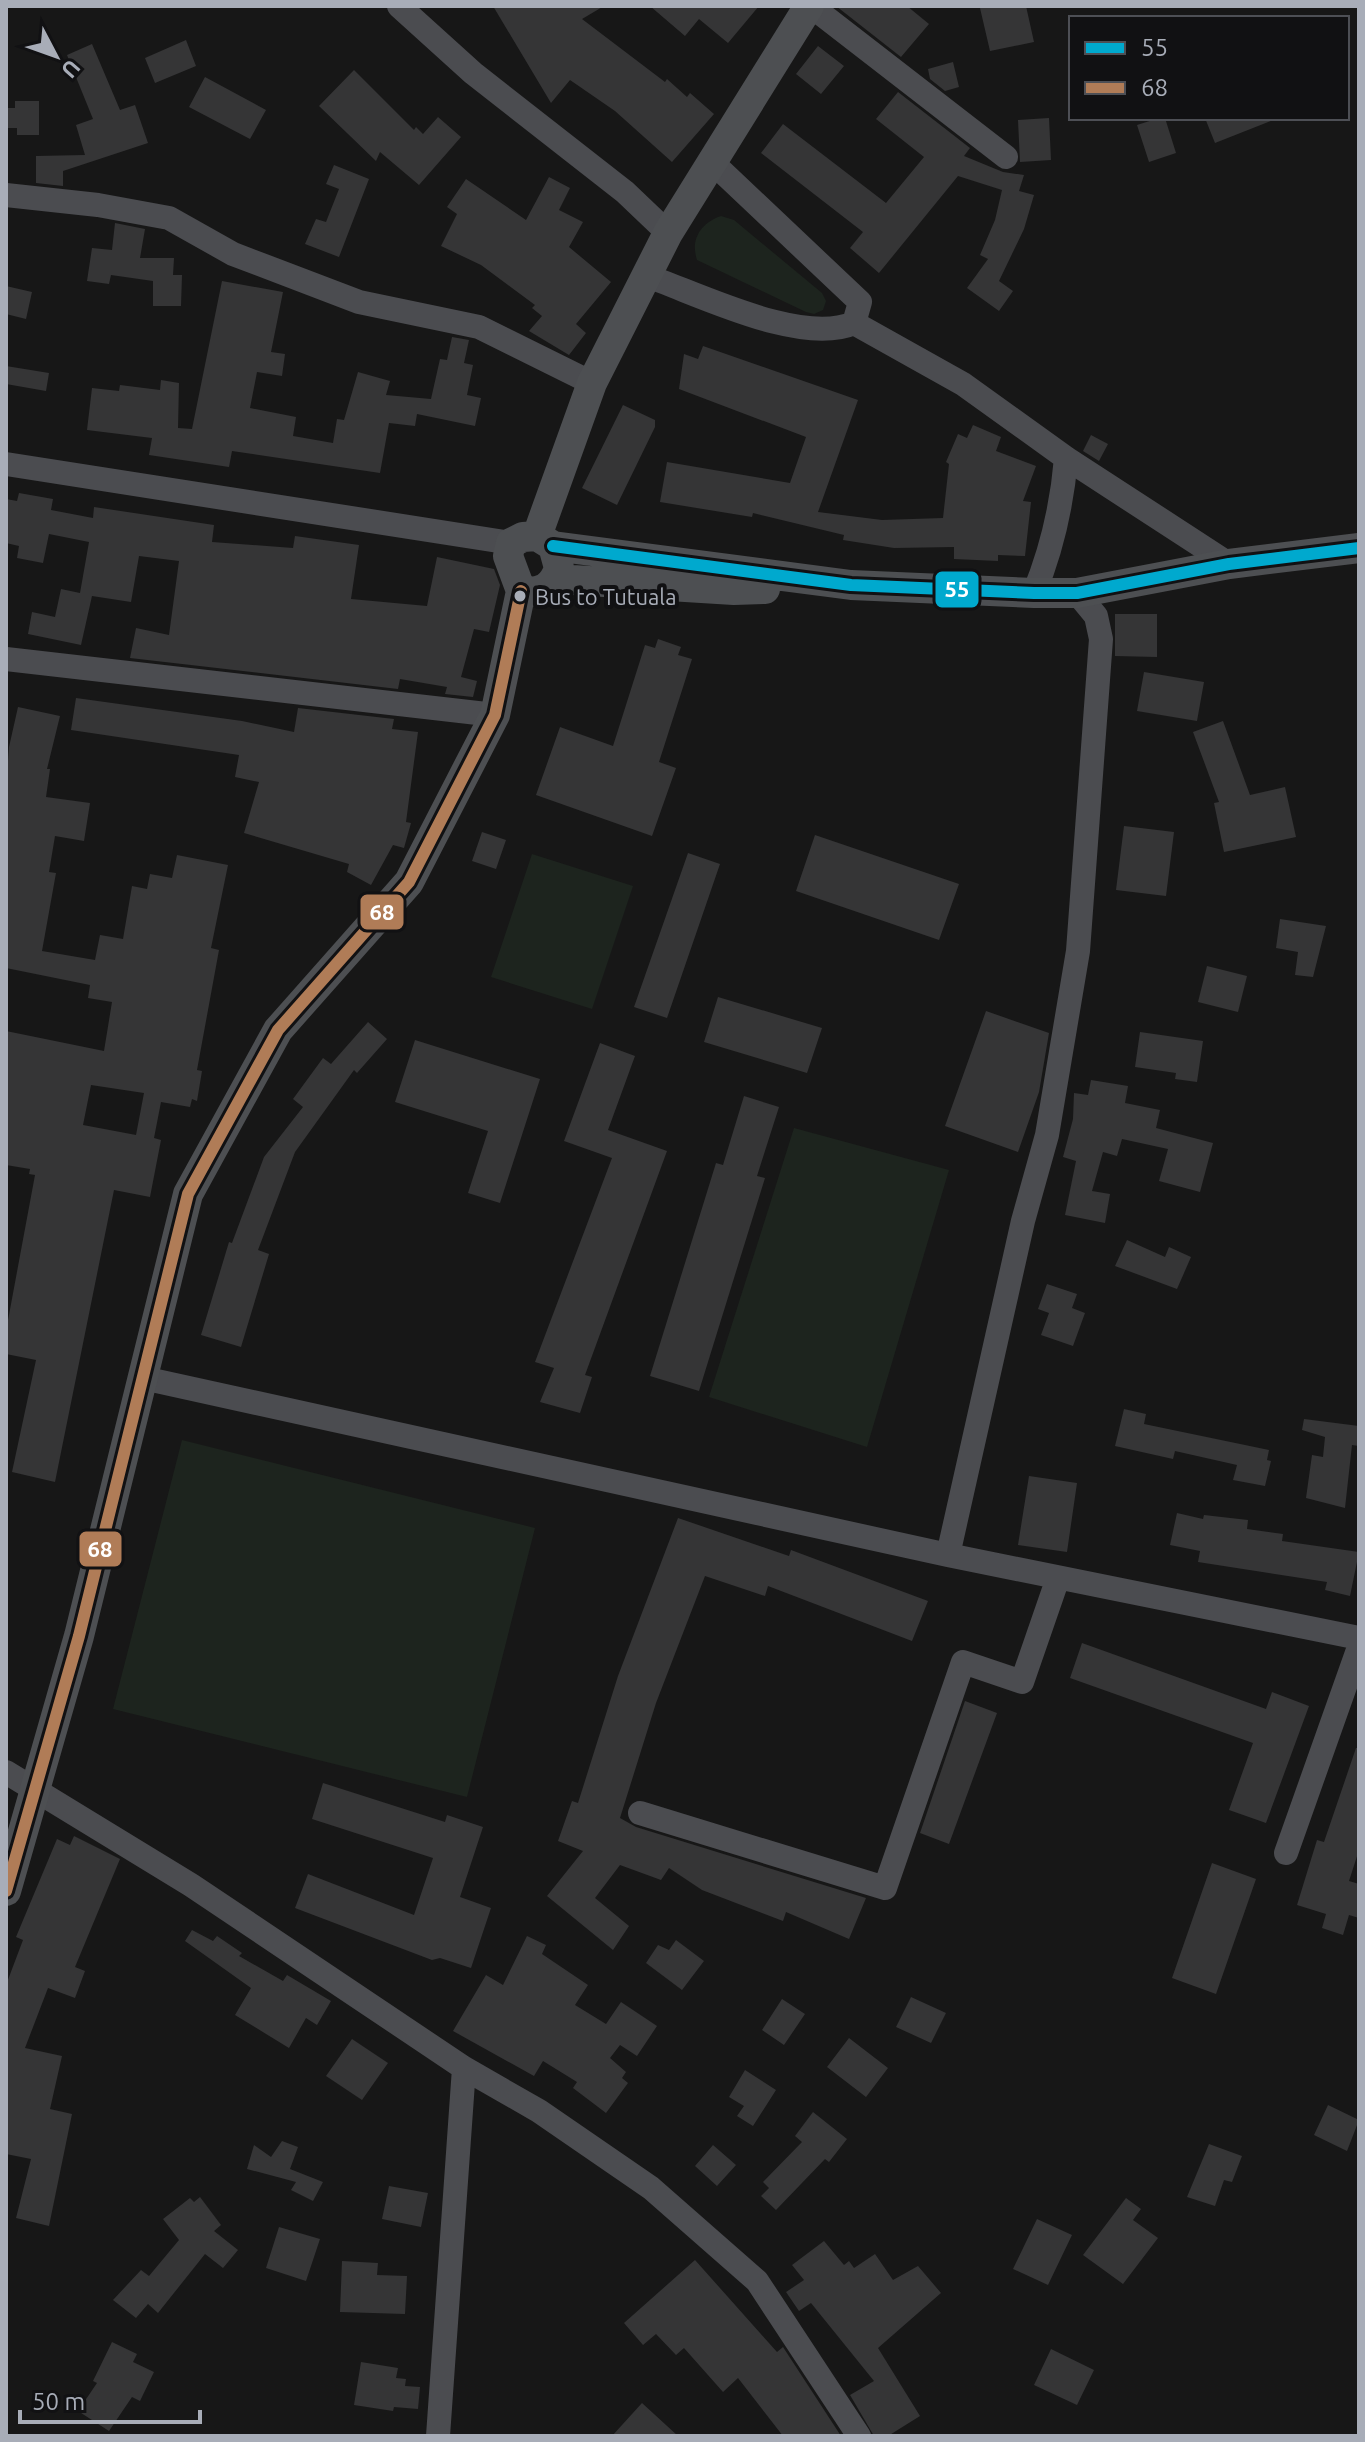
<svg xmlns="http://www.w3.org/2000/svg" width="1365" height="2442" viewBox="0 0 1365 2442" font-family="Ubuntu,sans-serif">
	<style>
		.green { fill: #1d241e }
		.building { fill: #353536; fill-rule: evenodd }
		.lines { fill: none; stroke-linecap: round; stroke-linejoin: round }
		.minor { stroke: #4b4c50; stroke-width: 24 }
		.major { stroke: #4d4f52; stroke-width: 30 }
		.bus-1-casing { stroke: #111113; stroke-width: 18 }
		.bus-2-casing { stroke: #111113; stroke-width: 18 }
		.bus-1 { stroke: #00a9ce; stroke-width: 12 }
		.bus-2 { stroke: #b07c57; stroke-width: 12 }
		.bus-dot { fill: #a8adb8; stroke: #111113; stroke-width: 3 }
		.labels { text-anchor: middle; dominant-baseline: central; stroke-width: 8; stroke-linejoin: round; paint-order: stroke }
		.bus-label { font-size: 22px; fill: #a8adb8; stroke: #111113; text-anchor: start }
		.line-badge { stroke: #111113; stroke-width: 3 }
		.badge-label { font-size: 22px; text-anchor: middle; font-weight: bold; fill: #fff }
	</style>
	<rect width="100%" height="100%" fill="#171717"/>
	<!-- green -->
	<path class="green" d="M 721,216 L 734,220 L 822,293 L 826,301 L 823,310 L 814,314 L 806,312 L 697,260 C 690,239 701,223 721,216 Z
		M 532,854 L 633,886 L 592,1009 L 491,977 Z
		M 794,1128 L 949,1170 L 867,1447 L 709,1397 Z
		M 182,1440 L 535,1528 L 467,1797 L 113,1709 Z"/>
	<!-- building -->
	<path class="building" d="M 493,6 L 604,6 L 582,19 L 665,82 L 667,79 L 687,97 L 690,93 L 714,114 L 672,162 L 615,111 L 570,80 L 551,103 Z
		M 650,6 L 759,6 L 728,43 L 699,19 L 685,36 Z
		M 836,6 L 907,6 L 929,24 L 901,57 Z
		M 991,6 L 1026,6 L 1034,42 L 990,51 L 980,8 Z
		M 186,40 L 196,66 L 155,83 L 145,58 Z
		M 92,44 L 120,110 L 135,105 L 148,143 L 63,171 L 63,186 L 36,183 L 36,156 L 85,155 L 76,125 L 93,119 L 67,55 Z
		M 818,46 L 844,66 L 821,94 L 796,74 Z
		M 953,62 L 959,87 L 945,91 L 930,79 L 928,69 Z
		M 354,70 L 414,130 L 416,127 L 423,134 L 438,117 L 461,137 L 419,185 L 380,152 L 376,161 L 319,106 Z
		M 205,77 L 266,110 L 250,139 L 189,107 Z
		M 898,92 L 970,148 L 964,156 L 1003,172 L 1024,175 L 1019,191 L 1034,195 L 1024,229 L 999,281 L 1013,291 L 999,311 L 967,288 L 988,259 L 980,255 L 995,220 L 1002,190 L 958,176 L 879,273 L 850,248 L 863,232 L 761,153 L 783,124 L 886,203 L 924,157 L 876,119 Z
		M 15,101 L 39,101 L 39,135 L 17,135 L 17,128 L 6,128 L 6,108 L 15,108 Z
		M 1049,118 L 1051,160 L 1020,162 L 1018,120 Z
		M 1159,118 L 1165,118 L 1176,153 L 1149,162 L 1137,125 Z
		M 1205,118 L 1276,118 L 1276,119 L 1215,143 Z
		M 334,165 L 369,179 L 339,257 L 305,244 L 316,219 L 326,222 L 339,189 L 326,184 Z
		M 549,177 L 570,188 L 559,210 L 583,222 L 569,247 L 611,282 L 576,324 L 586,333 L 569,355 L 529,331 L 542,316 L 532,308 L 535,305 L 481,265 L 441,246 L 457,214 L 447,207 L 466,179 L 526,220 Z
		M 115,223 L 145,229 L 140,258 L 174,258 L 173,275 L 182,275 L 181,306 L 153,306 L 153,281 L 111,275 L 109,284 L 87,281 L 92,248 L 112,250 Z
		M 222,281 L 283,292 L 271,352 L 285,354 L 282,376 L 257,372 L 250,408 L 296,417 L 293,436 L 333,443 L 337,419 L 344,420 L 358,372 L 390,381 L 386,395 L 431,399 L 440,359 L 447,360 L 452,337 L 469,340 L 464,363 L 473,365 L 467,395 L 481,398 L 475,426 L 417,414 L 415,426 L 389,423 L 380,473 L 232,451 L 229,467 L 149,455 L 152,438 L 87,430 L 92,388 L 119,391 L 120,385 L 160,390 L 161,380 L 179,383 L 178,428 L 192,429 Z
		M 6,286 L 32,292 L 26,319 L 6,314 Z
		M 703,346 L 858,400 L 818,512 L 882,520 L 943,518 L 949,464 L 946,462 L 958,434 L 967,438 L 973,425 L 1001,437 L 996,451 L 1036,466 L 1023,501 L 1031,502 L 1025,556 L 998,555 L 998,561 L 954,559 L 954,547 L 894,548 L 843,540 L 844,535 L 753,513 L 752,517 L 660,502 L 667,462 L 790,483 L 806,437 L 679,389 L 684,354 L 698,359 Z
		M 6,366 L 49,373 L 46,391 L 6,384 Z
		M 623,405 L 655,420 L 655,427 L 617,505 L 582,488 Z
		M 1091,435 L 1108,444 L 1099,461 L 1083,451 Z
		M 19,493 L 53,499 L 51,510 L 93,518 L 94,507 L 214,525 L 212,542 L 293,548 L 295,536 L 359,545 L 351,599 L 427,606 L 437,557 L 494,569 L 500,585 L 489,632 L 474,629 L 461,677 L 477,681 L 473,697 L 445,694 L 447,687 L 400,679 L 398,689 L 130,658 L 136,628 L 169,635 L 179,561 L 139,556 L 131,602 L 92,596 L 81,645 L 28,634 L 32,612 L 55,617 L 61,589 L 80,593 L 89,542 L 49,534 L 43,563 L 17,558 L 19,546 L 6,543 L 6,499 L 17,501 Z
		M 1115,614 L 1157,614 L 1157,657 L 1115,656 Z
		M 658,639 L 681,647 L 678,655 L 692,659 L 659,762 L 676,768 L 652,836 L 536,795 L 560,727 L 613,746 L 645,645 L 655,648 Z
		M 1144,672 L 1204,682 L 1197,721 L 1137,711 Z
		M 76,698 L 242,721 L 294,732 L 298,708 L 394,719 L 392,729 L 418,732 L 406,822 L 411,823 L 404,848 L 393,845 L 371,885 L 347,872 L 349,864 L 244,833 L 259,782 L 235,777 L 239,755 L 71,730 Z
		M 18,707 L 60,716 L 47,769 L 50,769 L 46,797 L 90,803 L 84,841 L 55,836 L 49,872 L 56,873 L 42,951 L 95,960 L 100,935 L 123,939 L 132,886 L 147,889 L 150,874 L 172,878 L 177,855 L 228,865 L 211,948 L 219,950 L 197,1070 L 202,1071 L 197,1101 L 192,1099 L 190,1107 L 161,1102 L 154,1138 L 161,1140 L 150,1197 L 114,1190 L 55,1482 L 12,1472 L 36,1360 L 6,1354 L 6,1331 L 35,1175 L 29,1174 L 30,1169 L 6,1165 L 6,1031 L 104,1051 L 112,1002 L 88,998 L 90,985 L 6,968 L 6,788 L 9,747 ZM 91,1085 L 144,1093 L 136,1135 L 83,1125 Z
		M 1223,721 L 1250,795 L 1285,787 L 1296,837 L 1224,852 L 1214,803 L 1219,802 L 1193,732 Z
		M 1124,826 L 1174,832 L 1166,896 L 1116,890 Z
		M 482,832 L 506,840 L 496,869 L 472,861 Z
		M 815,835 L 959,884 L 939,940 L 796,891 Z
		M 688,853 L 720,864 L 667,1018 L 634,1007 Z
		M 1280,919 L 1326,926 L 1313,977 L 1295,975 L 1298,952 L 1276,948 Z
		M 1207,966 L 1247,976 L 1238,1012 L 1198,1002 Z
		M 718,997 L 822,1028 L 807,1073 L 704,1042 Z
		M 986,1011 L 1049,1033 L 1039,1092 L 1018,1152 L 945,1126 Z
		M 368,1022 L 387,1039 L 357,1073 L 354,1070 L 295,1152 L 258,1250 L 269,1254 L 241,1347 L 201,1335 L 229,1242 L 232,1243 L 264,1157 L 303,1107 L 293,1099 L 323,1058 L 331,1064 Z
		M 1140,1032 L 1203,1041 L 1197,1082 L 1175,1079 L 1176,1073 L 1135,1067 Z
		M 415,1040 L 540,1079 L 500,1203 L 468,1193 L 488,1131 L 395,1102 Z
		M 600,1043 L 635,1056 L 608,1130 L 667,1151 L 585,1375 L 592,1377 L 580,1413 L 540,1402 L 554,1368 L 535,1362 L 612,1158 L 564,1141 Z
		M 1091,1080 L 1128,1086 L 1125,1103 L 1160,1110 L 1156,1128 L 1213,1143 L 1200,1192 L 1159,1181 L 1168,1149 L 1122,1139 L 1117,1156 L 1103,1152 L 1092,1191 L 1110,1194 L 1105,1223 L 1065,1215 L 1076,1161 L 1063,1157 L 1073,1119 L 1074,1093 L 1088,1095 Z
		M 744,1096 L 779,1107 L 757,1176 L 765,1178 L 699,1391 L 650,1376 L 716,1163 L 723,1165 Z
		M 1127,1240 L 1165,1257 L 1169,1247 L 1191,1257 L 1177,1289 L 1115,1266 Z
		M 1047,1284 L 1077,1294 L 1072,1308 L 1085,1313 L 1073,1346 L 1041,1335 L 1049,1313 L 1038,1309 Z
		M 1124,1409 L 1146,1414 L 1144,1424 L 1269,1450 L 1267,1460 L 1271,1461 L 1265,1486 L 1233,1480 L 1237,1465 L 1175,1451 L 1173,1459 L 1115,1446 Z
		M 1304,1419 L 1359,1426 L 1359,1446 L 1352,1445 L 1345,1508 L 1306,1498 L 1312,1455 L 1323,1457 L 1325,1437 L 1302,1430 Z
		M 1029,1476 L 1077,1483 L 1067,1552 L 1018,1545 Z
		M 1177,1513 L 1203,1519 L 1204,1515 L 1248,1520 L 1247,1529 L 1283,1534 L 1282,1541 L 1359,1552 L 1350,1596 L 1325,1590 L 1327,1582 L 1198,1562 L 1200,1551 L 1170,1545 Z
		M 678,1518 L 789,1556 L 791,1550 L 928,1601 L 912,1641 L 768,1586 L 765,1596 L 705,1576 L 656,1703 L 620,1818 L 636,1827 L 866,1898 L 849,1939 L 786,1912 L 783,1921 L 702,1890 L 669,1868 L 661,1880 L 620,1865 L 595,1898 L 629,1926 L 613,1950 L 547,1896 L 583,1851 L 558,1841 L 572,1801 L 578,1803 L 618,1676 Z
		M 1082,1643 L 1266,1709 L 1272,1692 L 1309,1706 L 1266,1823 L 1229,1810 L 1253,1743 L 1070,1678 Z
		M 965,1701 L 997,1713 L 949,1844 L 920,1833 Z
		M 1356,1748 L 1359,1748 L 1359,1850 L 1349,1881 L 1359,1884 L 1359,1918 L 1349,1915 L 1343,1935 L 1322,1928 L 1326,1914 L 1297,1905 L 1317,1840 L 1324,1842 Z
		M 323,1783 L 445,1822 L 447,1815 L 483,1827 L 460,1897 L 491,1908 L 471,1968 L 440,1958 L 432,1960 L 295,1908 L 308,1874 L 414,1915 L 433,1858 L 312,1819 Z
		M 74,1836 L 120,1859 L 75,1967 L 85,1971 L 75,1998 L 48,1988 L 25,2048 L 62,2056 L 50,2109 L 72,2114 L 49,2226 L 16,2218 L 31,2159 L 6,2154 L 6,1985 L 23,1940 L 16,1937 L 57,1839 L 70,1845 Z
		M 1212,1863 L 1256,1879 L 1216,1994 L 1172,1978 Z
		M 192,1930 L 213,1941 L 217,1936 L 242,1953 L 239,1956 L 283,1981 L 287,1975 L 331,2001 L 317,2025 L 306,2018 L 289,2048 L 235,2015 L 251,1988 L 185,1941 Z
		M 527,1936 L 546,1945 L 542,1954 L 588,1985 L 575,2005 L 606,2024 L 621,2002 L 657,2026 L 637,2056 L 620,2045 L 610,2058 L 626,2072 L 622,2078 L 628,2083 L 606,2113 L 573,2088 L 577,2082 L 543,2061 L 534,2076 L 453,2031 L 486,1975 L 503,1985 Z
		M 676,1940 L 704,1961 L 682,1990 L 646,1963 L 658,1945 L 669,1950 Z
		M 911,1997 L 946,2013 L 931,2043 L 896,2027 Z
		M 782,1999 L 805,2014 L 784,2045 L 762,2030 Z
		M 849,2038 L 888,2068 L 866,2097 L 827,2067 Z
		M 352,2039 L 388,2063 L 362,2100 L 326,2076 Z
		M 745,2070 L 776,2090 L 753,2126 L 737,2116 L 744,2106 L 729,2097 Z
		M 1328,2105 L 1359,2120 L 1347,2151 L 1314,2135 Z
		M 813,2112 L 847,2139 L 829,2162 L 825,2159 L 776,2210 L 761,2196 L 769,2188 L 763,2182 L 802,2142 L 795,2136 Z
		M 282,2141 L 298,2147 L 290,2169 L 323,2182 L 313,2201 L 291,2190 L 296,2182 L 247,2169 L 254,2145 L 271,2157 Z
		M 1209,2144 L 1242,2156 L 1232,2182 L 1224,2180 L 1215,2206 L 1187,2197 Z
		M 713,2145 L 736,2165 L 717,2186 L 695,2166 Z
		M 389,2186 L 428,2193 L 421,2227 L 382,2219 Z
		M 200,2197 L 221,2225 L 214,2231 L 238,2250 L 223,2268 L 205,2254 L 158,2313 L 148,2304 L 136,2318 L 113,2300 L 141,2270 L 149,2276 L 179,2240 L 163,2219 L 190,2198 L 194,2202 Z
		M 1126,2198 L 1141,2209 L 1133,2220 L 1158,2238 L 1123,2284 L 1083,2255 Z
		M 1037,2219 L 1072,2235 L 1048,2285 L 1013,2269 Z
		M 279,2227 L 320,2239 L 306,2281 L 266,2268 Z
		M 824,2241 L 844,2265 L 849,2261 L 854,2268 L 875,2254 L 893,2280 L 918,2266 L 941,2293 L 878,2348 L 920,2416 L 888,2436 L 874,2436 L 850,2395 L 874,2381 L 811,2303 L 799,2311 L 786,2292 L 804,2280 L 792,2265 Z
		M 695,2260 L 777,2352 L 783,2347 L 841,2436 L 783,2436 L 738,2378 L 723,2392 L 684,2348 L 676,2355 L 656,2334 L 643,2345 L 624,2323 Z
		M 342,2261 L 378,2263 L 377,2275 L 407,2276 L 405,2314 L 340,2312 Z
		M 112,2342 L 137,2354 L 133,2362 L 154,2372 L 140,2401 L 132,2397 L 109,2431 L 78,2411 L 97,2383 L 93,2381 Z
		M 1051,2349 L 1094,2370 L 1077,2405 L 1034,2385 Z
		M 361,2362 L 398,2368 L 396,2378 L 406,2379 L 405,2386 L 420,2387 L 418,2409 L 394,2407 L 393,2411 L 354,2405 Z
		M 642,2403 L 678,2436 L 612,2436 Z"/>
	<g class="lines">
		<!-- minor -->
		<path class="minor" d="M 399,6 L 473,73 L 625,192 L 668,233
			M 811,6 L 1006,157
			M 6,195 L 98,205 L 169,218 L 233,254 L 359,302 L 479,327 L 592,383
			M 647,276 C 701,295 802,346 854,323 L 860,302 L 713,163
			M 854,323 L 963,384 L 1066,458 L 1229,564
			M 6,464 L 511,543
			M 1034,593 C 1052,549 1062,506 1066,458
			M 6,659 L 495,715
			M 143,1378 L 948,1555 L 1359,1638
			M 948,1555 L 1023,1221 L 1047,1135 L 1078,951 L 1101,639 L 1096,616 L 1077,593
			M 6,1772 L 191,1885 L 464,2068 L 539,2111 L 651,2188 L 757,2281 L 859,2436
			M 640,1813 L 885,1888 L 963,1662 L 1022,1682 L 1058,1578
			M 1286,1853 L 1359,1647
			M 438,2436 L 464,2068"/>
		<!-- major -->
		<path class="major" d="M 537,536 L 592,383 L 668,233 L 809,6
			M 537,536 L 553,546 L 559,568 C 553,587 541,594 521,591 L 508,556 L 511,543 L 523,537 Z
			M 553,546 L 851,585 L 1034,593 L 1077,593 L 1229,564 L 1359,548
			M 556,579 L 734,590 L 765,589
			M 6,1891 L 79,1636 L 188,1194 L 278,1030 L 409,882 L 495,715 L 521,591"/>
		<!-- bus-1 casing -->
		<g class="bus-1-casing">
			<path id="bus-1" d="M 553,546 L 851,585 L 1034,593 L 1077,593 L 1229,564 L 1359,548"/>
		</g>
		<!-- bus-2 casing -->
		<g class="bus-2-casing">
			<path id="bus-2" d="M 6,1891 L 79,1636 L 188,1194 L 278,1030 L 409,882 L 495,715 L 521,591"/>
		</g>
		<!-- bus-1 -->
		<use href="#bus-1" class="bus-1"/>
		<!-- bus-2 -->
		<use href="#bus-2" class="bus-2"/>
	</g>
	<!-- markers -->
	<circle class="bus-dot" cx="520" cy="596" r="7"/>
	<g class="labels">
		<!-- bus labels -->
		<g class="bus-label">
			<text x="535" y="596">Bus to Tutuala</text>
		</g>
	</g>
	<g class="line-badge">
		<rect x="934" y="570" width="46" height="39" rx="8" fill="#00a9ce"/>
		<rect x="359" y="893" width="46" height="38" rx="8" fill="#b07c57"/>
		<rect x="78" y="1530" width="45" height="38" rx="8" fill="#b07c57"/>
	</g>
	<g class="badge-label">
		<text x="957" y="597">55</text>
		<text x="382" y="920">68</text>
		<text x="100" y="1557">68</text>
	</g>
	<!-- border -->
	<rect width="1365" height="2442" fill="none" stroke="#a8adb8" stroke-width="16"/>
	<!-- legend -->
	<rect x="1069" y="16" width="280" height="104" fill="#111113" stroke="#4d4f55" stroke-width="2"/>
	<rect x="1085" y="42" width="40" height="12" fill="#00a9ce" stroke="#4d4f55" stroke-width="2"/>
	<text x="1141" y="56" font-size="24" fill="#a8adb8">55</text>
	<rect x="1085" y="82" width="40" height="12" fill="#b07c57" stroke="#4d4f55" stroke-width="2"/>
	<text x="1141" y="96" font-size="24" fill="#a8adb8">68</text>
	<!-- north arrow -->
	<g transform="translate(56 56) rotate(131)" stroke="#111113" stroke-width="6" paint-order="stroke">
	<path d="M0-6L14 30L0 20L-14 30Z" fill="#a8adb8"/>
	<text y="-12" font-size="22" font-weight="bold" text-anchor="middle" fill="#a8adb8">U</text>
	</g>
	<!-- scale -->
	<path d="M20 2410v12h180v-12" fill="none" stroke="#a8adb8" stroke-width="4"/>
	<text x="32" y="2410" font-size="24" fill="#a8adb8" stroke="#111113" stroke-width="6" paint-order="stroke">50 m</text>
</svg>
